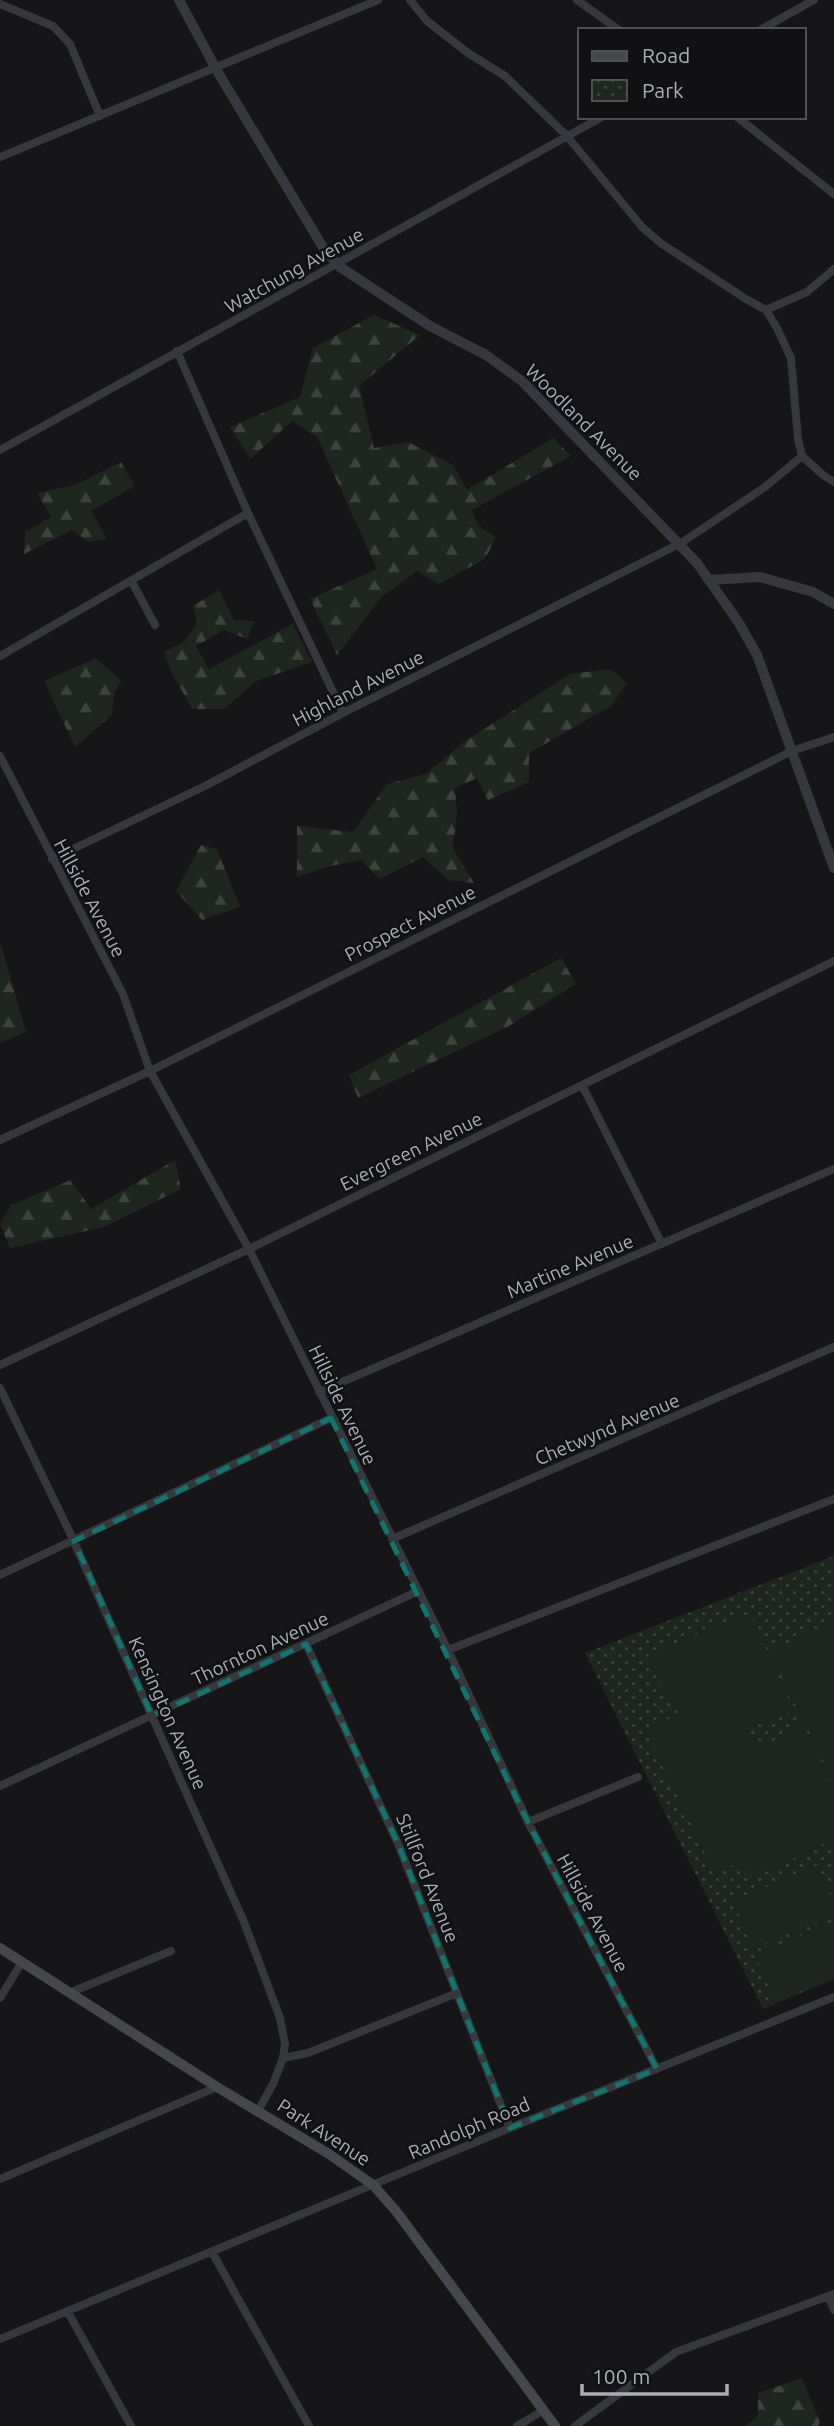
<svg xmlns="http://www.w3.org/2000/svg" width="834" height="2426" viewBox="0 0 834 2426" font-family="Ubuntu,sans-serif">
	<style>
		.forest { fill: url(#forest-firs) }
		.park { fill: url(#park-dots) }
		.garden { fill: #1e261f }
		.lines { fill: none; stroke-linecap: round; stroke-linejoin: round }
		.minor { stroke: #37383d; stroke-width: 8 }
		.tertiary { stroke: #37383d; stroke-width: 10 }
		.secondary { stroke: #45474d; stroke-width: 10 }
		.marked { fill: none; stroke: #0f766e; stroke-width: 5; stroke-dasharray: 14 9; stroke-linejoin: round }
		.labels { text-anchor: middle; dominant-baseline: central; stroke-width: 5; stroke-linejoin: round; paint-order: stroke }
		.street-label { font-size: 19px; fill: #a8adb8; stroke: #111113 }
	</style>
	<defs>
		<pattern id="forest-firs" width="22" height="20" patternUnits="userSpaceOnUse" patternTransform="scale(1.75)"><rect width="22" height="20" fill="#1e261f"/><path d="M5 1l3.5 6h-7zM16 11l3.5 6h-7z" fill="#3c433d"/></pattern>
		<pattern id="park-dots" width="8" height="8" patternUnits="userSpaceOnUse" patternTransform="scale(1.75)"><rect width="8" height="8" fill="#1e261f"/><path d="M2 2h.1M6 6h.1" fill="none" stroke="#3c433d" stroke-width="1.8" stroke-linecap="round"/></pattern>
	</defs>
	<rect width="100%" height="100%" fill="#161618"/>
	<!-- forest -->
	<path class="forest" d="M 374,315 L 420,335 L 359,386 L 374,448 L 408,442 L 453,465 L 467,490 L 553,438 L 571,456 L 472,510 L 478,525 L 496,537 L 485,559 L 439,584 L 417,571 L 382,597 L 337,655 L 310,599 L 377,569 L 317,437 L 292,421 L 250,459 L 230,427 L 300,397 L 313,348 Z
		M 121,462 L 135,486 L 91,511 L 107,539 L 89,542 L 72,530 L 24,554 L 25,532 L 51,517 L 37,493 L 75,485 Z
		M 219,590 L 234,620 L 254,621 L 247,639 L 224,630 L 196,646 L 209,669 L 293,624 L 312,662 L 256,681 L 224,709 L 192,709 L 172,673 L 164,652 L 184,642 L 197,624 L 193,606 Z
		M 96,658 L 121,681 L 114,693 L 112,715 L 75,747 L 44,681 Z
		M 610,669 L 627,683 L 611,706 L 529,753 L 529,782 L 488,800 L 477,778 L 455,788 L 457,812 L 453,848 L 474,883 L 448,880 L 423,857 L 380,879 L 361,860 L 326,867 L 297,877 L 297,826 L 353,832 L 387,784 L 426,774 L 461,744 L 570,674 Z
		M 201,845 L 217,849 L 240,907 L 202,920 L 176,891 Z
		M 0,942 L 26,1032 L 0,1043 Z
		M 561,958 L 576,984 L 507,1027 L 358,1098 L 349,1075 Z
		M 175,1160 L 181,1189 L 104,1227 L 10,1248 L 0,1224 L 11,1205 L 71,1180 L 91,1209 Z
		M 802,2378 L 820,2422 L 818,2426 L 745,2426 L 758,2416 L 758,2393 Z"/>
	<!-- park -->
	<path class="park" d="M 834,1556 L 834,1979 L 763,2009 L 585,1653 Z"/>
	<!-- garden -->
	<path class="garden" d="M 737,1617 L 754,1620 L 793,1710 L 761,1724 L 747,1726 L 758,1750 L 802,1723 L 834,1788 L 834,1839 L 751,1879 L 742,1861 L 715,1874 L 646,1730 L 681,1713 L 668,1698 L 647,1656 Z
		M 834,1621 L 834,1783 L 770,1652 Z
		M 818,1865 L 834,1904 L 834,1915 L 753,1949 L 733,1901 Z
		M 834,1922 L 834,1978 L 775,2002 L 755,1954 Z"/>
	<g class="lines">
		<!-- minor -->
		<path class="minor" d="M 410,0 L 427,21 L 468,53 L 505,76 L 566,135 L 643,228 L 662,244 L 746,299 L 766,310 L 777,328 L 791,358 L 798,439 L 802,456
			M 577,0 L 619,30
			M 0,4 L 53,26 L 70,44 L 100,116
			M 760,30 L 814,0
			M 737,117 L 834,194
			M 0,157 L 378,0
			M 766,310 L 807,292 L 834,269
			M 177,351 L 248,513 L 343,713
			M 0,450 L 602,117
			M 802,456 L 823,475 L 834,482
			M 132,582 L 155,625
			M 0,656 L 248,513
			M 0,756 L 123,994 L 150,1071 L 249,1249 L 448,1650 L 528,1822 L 657,2069
			M 52,859 L 205,786 L 343,713 L 681,543 L 765,487 L 802,456
			M 582,1085 L 662,1244
			M 0,1140 L 150,1071 L 792,751 L 834,737
			M 0,1365 L 249,1249 L 834,961
			M 0,1388 L 70,1533 L 244,1922 L 280,2018 L 285,2044 L 283,2058 L 273,2084 L 258,2111
			M 319,1392 L 834,1169
			M 392,1539 L 834,1347
			M 0,1575 L 331,1418
			M 306,1644 L 399,1846 L 510,2128
			M 448,1650 L 834,1499
			M 0,1786 L 418,1591
			M 528,1822 L 638,1777
			M 69,1993 L 171,1951
			M 0,1998 L 22,1962
			M 283,2058 L 308,2053 L 457,1993
			M 0,2179 L 217,2087
			M 212,2252 L 309,2426
			M 828,2296 L 834,2310
			M 68,2312 L 131,2426
			M 0,2339 L 510,2128 L 834,1997
			M 517,2426 L 544,2410
			M 575,2426 L 676,2352 L 834,2294"/>
		<!-- tertiary -->
		<path class="tertiary" d="M 179,0 L 216,69 L 324,249 L 340,267 L 430,326 L 486,355 L 522,381 L 697,563 L 739,623 L 757,655 L 834,868
			M 709,580 L 760,577 L 813,592 L 834,604"/>
		<!-- secondary -->
		<path class="secondary" d="M 0,1948 L 217,2087 L 329,2154 L 373,2185 L 396,2211 L 555,2426"/>
	</g>
	<!-- marked area -->
	<path class="marked" d="M 331,1418 L 528,1822 L 657,2069 L 510,2128 L 399,1846 L 306,1644 L 152,1716 L 74,1541 Z"/>
	<g class="labels">
		<!-- street labels -->
		<g class="street-label">
			<text transform="translate(294 270) rotate(-29)">Watchung Avenue</text>
			<text transform="translate(584 422) rotate(45)">Woodland Avenue</text>
			<text transform="translate(358 688) rotate(-27)">Highland Avenue</text>
			<text transform="translate(90 898) rotate(62)">Hillside Avenue</text>
			<text transform="translate(410 923) rotate(-27)">Prospect Avenue</text>
			<text transform="translate(411 1151) rotate(-26)">Evergreen Avenue</text>
			<text transform="translate(570 1266) rotate(-23)">Martine Avenue</text>
			<text transform="translate(343 1405) rotate(64)">Hillside Avenue</text>
			<text transform="translate(607 1429) rotate(-23)">Chetwynd Avenue</text>
			<text transform="translate(260 1648) rotate(-25)">Thornton Avenue</text>
			<text transform="translate(168 1713) rotate(66)">Kensington Avenue</text>
			<text transform="translate(428 1878) rotate(68)">Stillford Avenue</text>
			<text transform="translate(593 1913) rotate(62)">Hillside Avenue</text>
			<text transform="translate(469 2128) rotate(-23)">Randolph Road</text>
			<text transform="translate(324 2132) rotate(33)">Park Avenue</text>
		</g>
	</g>
	<!-- legend -->
	<rect x="578" y="28" width="228" height="91" fill="#111113" stroke="#4d4f55" stroke-width="2"/>
	<rect x="592" y="51" width="35" height="10" fill="#45474d" stroke="#4d4f55" stroke-width="2"/>
	<text x="642" y="63" font-size="21" fill="#a8adb8">Road</text>
	<rect x="592" y="80" width="35" height="21" fill="url(#park-dots)" stroke="#4d4f55" stroke-width="2"/>
	<text x="642" y="98" font-size="21" fill="#a8adb8">Park</text>
	<!-- scale -->
	<path d="M582 2384v10h145v-10" fill="none" stroke="#a8adb8" stroke-width="3.5"/>
	<text x="592" y="2384" font-size="21" fill="#a8adb8" stroke="#111113" stroke-width="5" paint-order="stroke">100 m</text>
</svg>
